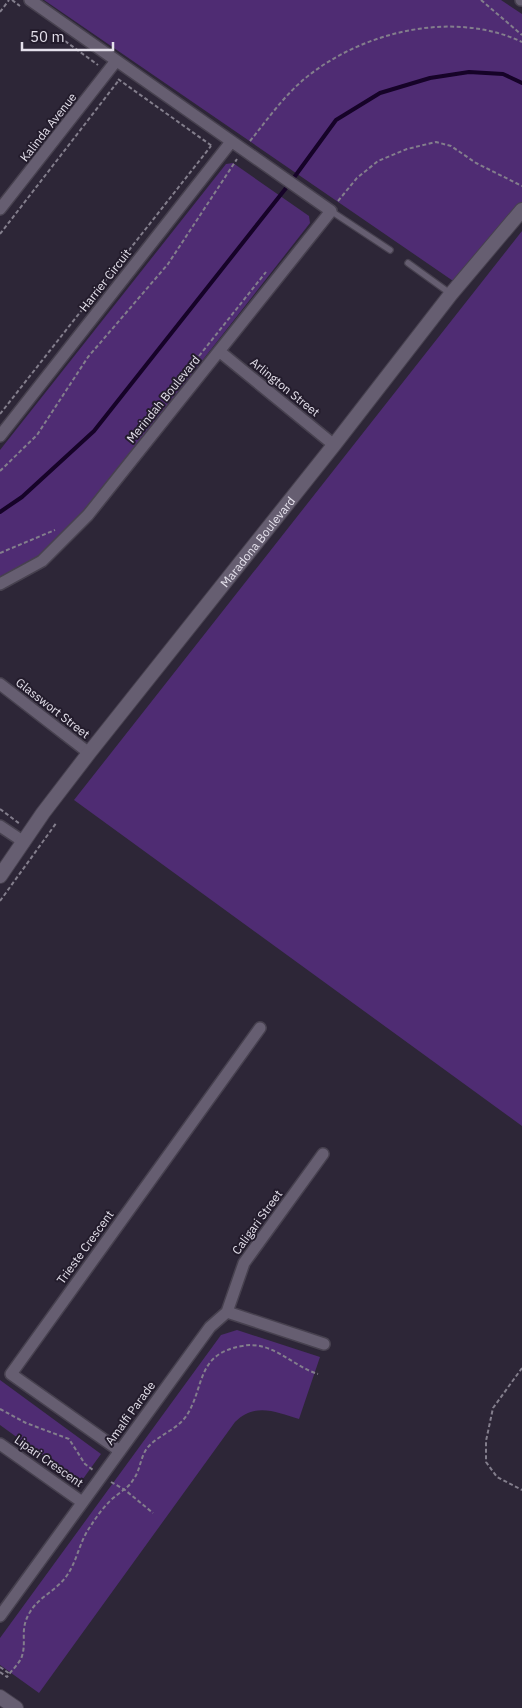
<svg xmlns="http://www.w3.org/2000/svg" width="522" height="1708" viewBox="0 0 522 1708" font-family="'IBM Plex Sans',sans-serif">
	<style>
		.green { fill: #4f2c73 }
		.lines { fill: none; stroke-linecap: round; stroke-linejoin: round }
		.stream { stroke: #160328; stroke-width: 4 }
		.service-casing { stroke: #47414f; stroke-width: 8 }
		.minor-casing { stroke: #47414f; stroke-width: 14 }
		.tertiary-casing { stroke: #47414f; stroke-width: 16 }
		.path { stroke: #837e8c; stroke-width: 2; stroke-dasharray: 4 2.5; stroke-linecap: butt }
		.service { stroke: #665e71; stroke-width: 5.5 }
		.minor { stroke: #665e71; stroke-width: 11 }
		.tertiary { stroke: #665e71; stroke-width: 14 }
		.labels { text-anchor: middle; dominant-baseline: central; stroke-width: 4; stroke-linejoin: round; paint-order: stroke }
		.street-label { font-size: 12px; fill: #e4e0eb; stroke: #231c2c }
	</style>
	<rect width="100%" height="100%" fill="#2d2637"/>
	<!-- green -->
	<path class="green" d="M 44,0 L 501,0 L 522,14 L 522,216 L 459,285 Z
		M 233,163 L 309,216 L 310,223 L 67,533 C 45,552 27,566 0,577 L 0,450 L 226,164 Z
		M 522,231 L 522,1126 L 74,800 Z
		M 237,1330 L 320,1357 L 299,1419 C 276,1412 255,1402 235,1422 L 39,1693 L 0,1665 L 0,1638 L 221,1335 Z
		M 0,1380 L 101,1454 L 80,1483 L 0,1425 Z"/>
	<g class="lines">
		<!-- stream -->
		<path class="stream" d="M 0,512 L 22,497 L 94,431 L 290,183 L 336,120 L 380,93 L 430,78 L 469,72 L 503,74 L 522,83"/>
		<!-- service casing -->
		<g class="service-casing">
			<path id="service" d="M 331,211 L 390,250
				M 408,263 L 451,294"/>
		</g>
		<!-- minor casing -->
		<g class="minor-casing">
			<path id="minor" d="M 521,0 L 522,0
				M 0,209 L 116,61
				M 219,351 L 334,445
				M 0,436 L 231,142
				M 0,584 L 42,561 L 88,515 L 331,211 L 30,0
				M 0,684 L 89,753
				M 0,826 L 24,842
				M 227,1312 L 244,1263 L 323,1154
				M 0,1444 L 82,1502
				M 120,1451 L 11,1374 L 260,1028
				M 0,1616 L 210,1327 L 227,1312 L 324,1344"/>
		</g>
		<!-- tertiary casing -->
		<g class="tertiary-casing">
			<g id="tertiary">
				<path id="s1" d="M 0,876 L 43,813 L 89,753 L 334,445 L 451,294 L 522,210"/>
				<path d="M 0,1697 L 16,1708"/>
			</g>
		</g>
		<!-- path -->
		<path class="path" d="M 12,0 L 20,6
			M 481,0 L 522,35
			M 0,12 L 9,0
			M 65,41 L 98,65
			M 118,79 L 212,146
			M 250,141 C 268,119 285,94 308,76 C 365,31 454,10 522,42
			M 338,201 L 357,178 L 378,161 L 407,149 L 436,142 L 451,146 L 476,163 L 522,186
			M 0,234 L 119,80
			M 199,356 L 266,272
			M 0,414 L 211,146
			M 0,471 L 37,435 L 88,357 L 168,264 L 237,159
			M 0,553 L 55,530
			M 0,809 L 20,824
			M 0,901 L 57,822
			M 522,1368 L 493,1408 L 486,1441 L 486,1462 L 497,1477 L 522,1490
			M 0,1409 L 26,1423 L 69,1439 L 85,1464 L 93,1470
			M 111,1482 L 125,1490 L 153,1513
			M 0,1667 L 10,1674
			M 0,1672 L 7,1677 C 11,1671 20,1663 22,1656 C 27,1640 19,1630 30,1612 C 38,1598 55,1591 65,1578 C 77,1563 79,1542 90,1527 C 97,1516 106,1503 117,1495 C 123,1490 129,1487 133,1480 C 141,1470 140,1455 149,1446 C 160,1434 177,1430 187,1415 C 205,1386 196,1354 242,1346 C 272,1340 292,1366 318,1374"/>
		<!-- service -->
		<use href="#service" class="service"/>
		<!-- minor -->
		<use href="#minor" class="minor"/>
		<!-- tertiary -->
		<use href="#tertiary" class="tertiary"/>
	</g>
	<g class="labels">
		<!-- street labels -->
		<g class="street-label">
			<text transform="translate(48 127) rotate(-52)">Kalinda Avenue</text>
			<text transform="translate(105 280) rotate(-52)">Harrier Circuit</text>
			<text transform="translate(285 387) rotate(39)">Arlington Street</text>
			<text transform="translate(163 399) rotate(-51)">Merindah Boulevard</text>
			<text stroke="none"><textPath href="#s1" startOffset="422">Maradona Boulevard</textPath></text>
			<text transform="translate(53 708) rotate(38)">Glasswort Street</text>
			<text transform="translate(257 1222) rotate(-54)">Caligari Street</text>
			<text transform="translate(85 1247) rotate(-54)">Trieste Crescent</text>
			<text transform="translate(130 1413) rotate(-54)">Amalfi Parade</text>
			<text transform="translate(49 1461) rotate(35)">Lipari Crescent</text>
		</g>
	</g>
	<!-- scale -->
	<path d="M22 42v8h91v-8" fill="none" stroke="#e4e0eb" stroke-width="2.5"/>
	<text x="30" y="42" font-size="15" fill="#e4e0eb" stroke="#231c2c" stroke-width="4" paint-order="stroke">50 m</text>
</svg>
